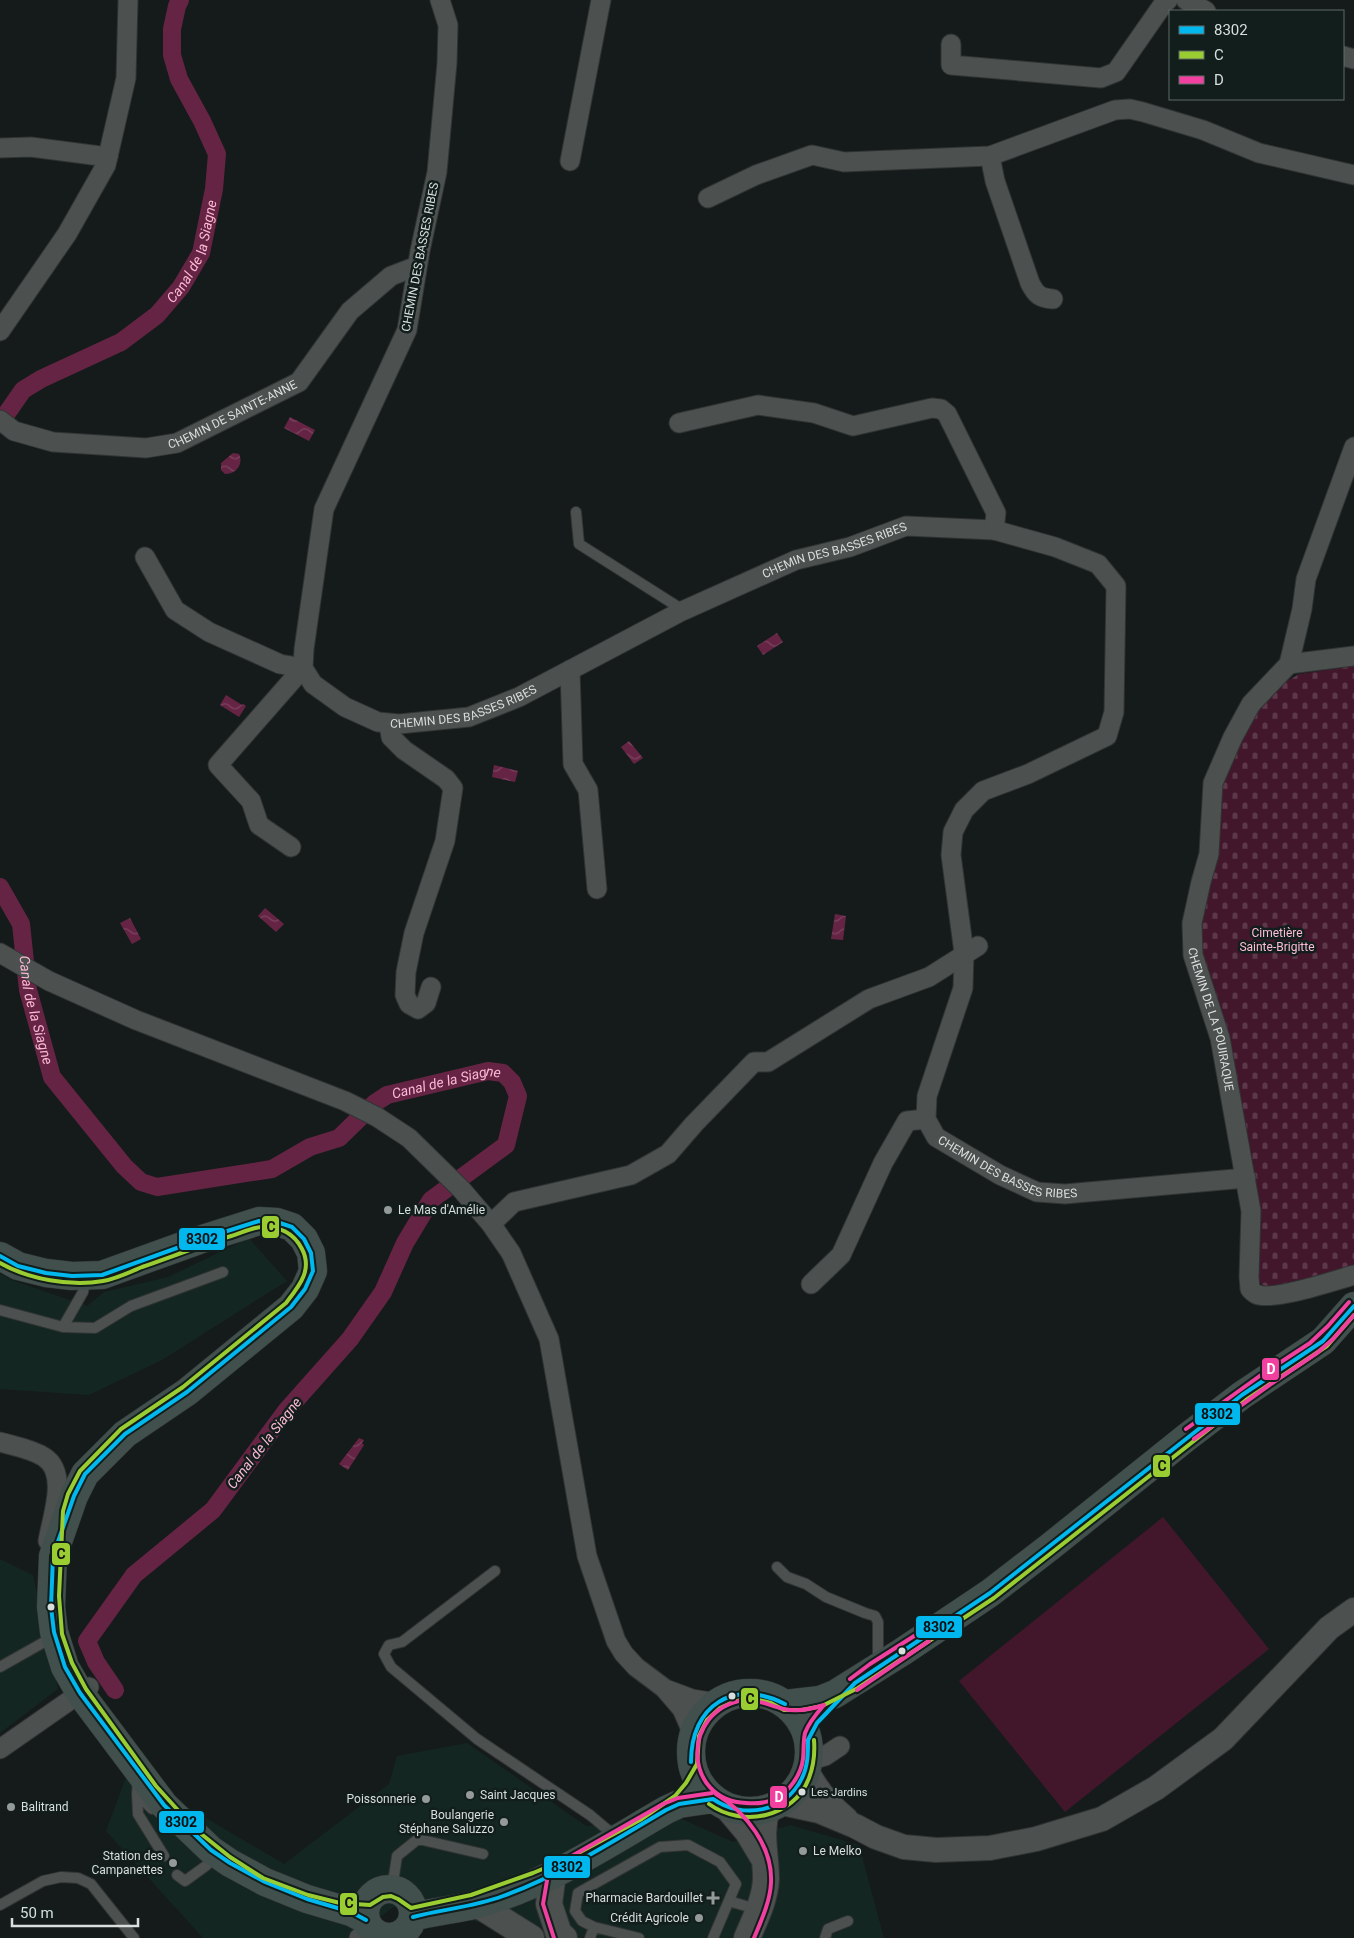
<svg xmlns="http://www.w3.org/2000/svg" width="1354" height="1938" viewBox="0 0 1354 1938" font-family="Roboto,sans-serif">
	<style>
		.built { fill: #142622 }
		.green { fill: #42172c }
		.cemetery { fill: url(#cemetery-stones) }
		.water { fill: url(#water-waves) }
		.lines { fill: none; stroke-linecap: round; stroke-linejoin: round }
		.canal { stroke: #662445; stroke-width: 18 }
		.service-casing { stroke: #303433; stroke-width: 12 }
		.minor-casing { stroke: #303433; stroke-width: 21 }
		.tertiary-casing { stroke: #303433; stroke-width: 26 }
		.secondary-casing { stroke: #303433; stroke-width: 28 }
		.primary-casing { stroke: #303433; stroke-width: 29 }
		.service { stroke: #4c504f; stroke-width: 10 }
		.minor { stroke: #4c504f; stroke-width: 19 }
		.tertiary { stroke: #4c504f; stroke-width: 24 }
		.secondary { stroke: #4c504f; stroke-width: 26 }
		.primary { stroke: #414f4d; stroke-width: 28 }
		.bus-1-casing { stroke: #121e1b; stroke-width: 8 }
		.bus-2-casing { stroke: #121e1b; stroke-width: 8 }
		.bus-3-casing { stroke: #121e1b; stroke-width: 8 }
		.bus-1 { stroke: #00b7ee; stroke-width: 4 }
		.bus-2 { stroke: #9acd32; stroke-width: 4 }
		.bus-3 { stroke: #f240a1; stroke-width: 4 }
		.poi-dot { fill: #949a99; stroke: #121e1b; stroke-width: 2 }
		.bus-dot { fill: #d8dfdd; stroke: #121e1b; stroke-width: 2 }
		.labels { text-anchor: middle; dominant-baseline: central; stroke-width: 5; stroke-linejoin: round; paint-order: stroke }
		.bus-label { font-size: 11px; fill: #d8dfdd; stroke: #121e1b; text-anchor: start }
		.street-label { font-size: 12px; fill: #d8dfdd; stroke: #121e1b }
		.park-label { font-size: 12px; fill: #ffbcd7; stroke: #121e1b }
		.poi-label { font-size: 12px; fill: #d8dfdd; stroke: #121e1b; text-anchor: end }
		.water-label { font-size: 14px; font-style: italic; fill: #fcb9d4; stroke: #121e1b }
		.line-badge { stroke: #121e1b; stroke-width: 2 }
		.badge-label { font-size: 14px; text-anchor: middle; font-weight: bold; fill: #fff }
		.pale-badge-label { font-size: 14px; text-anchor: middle; font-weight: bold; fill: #111 }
	</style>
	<defs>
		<pattern id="cemetery-stones" width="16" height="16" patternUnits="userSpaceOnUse" patternTransform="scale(1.25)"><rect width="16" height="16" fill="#42172c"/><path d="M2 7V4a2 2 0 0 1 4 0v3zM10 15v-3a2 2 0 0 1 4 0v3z" fill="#5d384a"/></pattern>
		<pattern id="water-waves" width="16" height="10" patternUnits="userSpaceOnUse" patternTransform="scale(1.25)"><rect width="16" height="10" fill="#662445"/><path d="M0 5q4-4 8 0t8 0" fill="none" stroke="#7b435f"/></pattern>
	</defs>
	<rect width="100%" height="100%" fill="#151b1a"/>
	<!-- built -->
	<path class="built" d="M 249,1238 L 287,1281 L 162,1360 L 89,1395 L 0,1389 L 0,1274 L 12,1280 L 87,1306 L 104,1292 L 168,1277 Z
		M 0,1559 L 33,1575 L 58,1689 L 0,1733 Z
		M 467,1743 L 586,1826 L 682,1819 L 733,1842 L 790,1825 L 859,1845 L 884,1938 L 567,1938 L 393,1907 L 354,1938 L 203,1938 L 106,1831 L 128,1772 L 284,1864 L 389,1784 L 397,1756 Z"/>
	<!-- green -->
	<path class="green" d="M 1163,1517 L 1269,1649 L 1065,1812 L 959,1681 Z"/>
	<!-- cemetery -->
	<path class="cemetery" d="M 1354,666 L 1354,1268 L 1271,1290 L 1258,1282 L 1200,957 L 1199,934 L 1218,784 L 1246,723 L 1269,692 L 1299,674 Z"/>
	<!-- water -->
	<path class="water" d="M 290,417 L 315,430 L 309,441 L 284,428 Z
		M 233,453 L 239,454 C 244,464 236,474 225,474 L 221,470 L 221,463 Z
		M 777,633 L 783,642 L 763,655 L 757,646 Z
		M 226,695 L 242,705 L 243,704 L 246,706 L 239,717 L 220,705 Z
		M 629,741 L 643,758 L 634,764 L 621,747 Z
		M 494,765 L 518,771 L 515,782 L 492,777 Z
		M 265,908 L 284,924 L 276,932 L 258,916 Z
		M 835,914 L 846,916 L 843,940 L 831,939 Z
		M 130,918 L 141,939 L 132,944 L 120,923 Z
		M 359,1438 L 364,1440 L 362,1443 L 364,1445 L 348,1470 L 339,1464 Z"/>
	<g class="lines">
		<!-- canal -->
		<g class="canal">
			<path id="s1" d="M 0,423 L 23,390 L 41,379 L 121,342 L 157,315 L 181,287 L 201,253 L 214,189 L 217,154 L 202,121 L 179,79 L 172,55 L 172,29 L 177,6 L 180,0"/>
			<path id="s2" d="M 0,887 L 21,924 L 28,990 L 52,1077 L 124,1166 L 141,1182 L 157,1187 L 272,1169 L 310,1147 L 339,1138 L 375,1103 L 387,1095 L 488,1071 L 503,1073 L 512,1082 L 518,1096 L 506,1145 L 431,1200 L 405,1243 L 383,1292 L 350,1339 L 286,1411 L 213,1510 L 134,1575 L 87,1641 L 96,1662 L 115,1690"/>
		</g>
		<!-- service casing -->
		<g class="service-casing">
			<path id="service" d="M 576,512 L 579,544 L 683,610
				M 0,1310 L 63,1327 L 83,1292 L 86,1276
				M 63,1327 L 95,1328 L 131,1306 L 223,1272
				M 777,1567 L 787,1577 L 806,1584 L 826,1597 L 865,1613 L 875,1616 L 878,1622 L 878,1664
				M 495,1571 L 402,1642 L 389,1645 L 384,1654 L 391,1667 L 477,1739 L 590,1815 L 609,1831 L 615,1839
				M 0,1667 L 53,1637
				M 138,1780 L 137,1794 L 152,1809
				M 137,1794 L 138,1814 L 164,1856
				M 177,1875 L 185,1881 L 207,1865
				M 392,1889 L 397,1856 L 418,1839 L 483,1854
				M 729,1901 L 759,1910
				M 0,1905 L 43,1881 L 61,1877 L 78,1878 L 91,1884 L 134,1938
				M 590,1938 L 594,1927
				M 639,1938 L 594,1927 L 582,1921 L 575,1911 L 578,1893 L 660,1847 L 688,1845 L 720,1862 L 736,1884 L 713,1938
				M 825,1938 L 828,1929 L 848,1921"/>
		</g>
		<!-- minor casing -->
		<g class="minor-casing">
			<g id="minor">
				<path id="s3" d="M 440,0 L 448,25 L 447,63 L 437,172 L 420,251 L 407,330 L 324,509 L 304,649 L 303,668 L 313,684 L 345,707 L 378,722 L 399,724 L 469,717 L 519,697 L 680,612 L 796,560 L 850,547 L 906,526 L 994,530 L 1055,547 L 1098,564 L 1116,586 L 1114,712 L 1107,736 L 1028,774 L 983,791 L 964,810 L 953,832 L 951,855 L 964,953 L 963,988 L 927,1096 L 926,1119 L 936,1137 L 1000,1175 L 1037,1192 L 1065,1194 L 1246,1178"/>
				<path d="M 1186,0 L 1206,11"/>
				<path d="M 951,44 L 951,65 L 1101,78 L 1116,72 L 1164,3 L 1168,0"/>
				<path d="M 1343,56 L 1354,59"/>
				<path d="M 0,148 L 31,147 L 108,157"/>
				<path d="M 990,156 L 995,181 L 1030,283 C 1036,295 1040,298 1053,299"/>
				<path d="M 570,161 L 601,0"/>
				<path d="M 708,198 L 756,175 L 812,155 L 844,162 L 990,156 L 1115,110 L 1130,109 L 1143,112 L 1203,130 L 1259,153 L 1354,175"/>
				<path d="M 0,331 L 67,234 L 106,165 L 126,78 L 128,0"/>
				<path id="s4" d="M 0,420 L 14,431 L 53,442 L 146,448 L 177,443 L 299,382 L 350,311 L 391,276 L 417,266"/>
				<path d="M 679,423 L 758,405 L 814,413 L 853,426 L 932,408 L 941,409 L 947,414 L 996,513 L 994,530"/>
				<path d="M 145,557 L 175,610 L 209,632 L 280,664 L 303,668 L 218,765 L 251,801 L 259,825 L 291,847"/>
				<path id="s5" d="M 1289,664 L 1251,704 L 1233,737 L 1213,783 L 1209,854 L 1201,882 L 1192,923 L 1193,955 L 1220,1038 L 1251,1211 L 1249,1277 L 1250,1289 C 1252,1291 1254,1293 1256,1294 C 1272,1302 1336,1280 1354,1275"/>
				<path d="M 1289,664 L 1302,609 L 1306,579 L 1354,447"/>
				<path d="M 1289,664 L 1354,656"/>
				<path d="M 570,670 L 573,764 L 588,790 L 597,889"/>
				<path d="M 389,724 L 391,737 L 404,750 L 446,779 L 453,788 L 445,841 L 414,933 L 406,972 L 405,995 L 409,1004 L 418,1009 L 426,1003 L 431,987"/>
				<path d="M 0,953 L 49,981 L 136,1020 L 345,1101 L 377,1117 L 409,1138 L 461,1189 L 491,1224 L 511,1253 L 549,1339 L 587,1556 L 616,1641 L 624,1654 L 636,1667 L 664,1688 L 682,1709 L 693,1734"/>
				<path d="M 491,1224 L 514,1202 L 631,1175 L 668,1154 L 694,1124 L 754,1062 L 768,1062 L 869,999 L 929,977 L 978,946"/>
				<path d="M 811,1284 L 841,1255 L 883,1163 L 907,1121 L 926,1119"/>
				<path d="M 0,1442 C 14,1446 32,1449 44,1457 C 69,1473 52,1516 48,1541"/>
				<path d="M 668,1690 L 692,1699 L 717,1703"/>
				<path d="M 0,1749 L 89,1687"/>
				<path d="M 809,1761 L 825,1756 L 840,1746"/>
				<path d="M 359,1938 L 371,1930"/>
			</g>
		</g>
		<!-- tertiary casing -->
		<g class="tertiary-casing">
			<path id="tertiary" d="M 807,1771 C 816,1789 830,1806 846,1819
				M 782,1803 L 819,1811 L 855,1826 L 876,1837 L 904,1847 L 936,1850 L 990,1848 L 1036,1839 L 1102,1819 L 1156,1788 L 1223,1739 L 1329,1628 L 1354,1610"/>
		</g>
		<!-- secondary casing -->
		<g class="secondary-casing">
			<path id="secondary" d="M 727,1807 L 748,1832 L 763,1857
				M 553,1873 L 549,1904 L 559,1934 L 564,1938
				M 477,1904 L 531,1938
				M 747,1938 C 755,1919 765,1900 766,1879 C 766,1854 759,1833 767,1809"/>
		</g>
		<!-- primary casing -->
		<g class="primary-casing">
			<path id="primary" d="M 0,1256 L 18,1266 L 46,1273 L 72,1276 L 102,1275 L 199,1240 L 259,1221 L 277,1222 L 292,1227 L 304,1239 L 311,1253 L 313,1271 L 305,1289 L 291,1307 L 187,1392 L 125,1434 L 85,1474 L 74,1496 L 53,1556 L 51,1607 L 54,1632 L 65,1667 L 80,1693 L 164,1805 L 211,1850 L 230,1863 L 265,1882 L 307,1899 L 351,1912 L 366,1920
				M691 1752a59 59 0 1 1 118 0a59 59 0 1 1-118 0Z
				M 785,1704 L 820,1700 L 835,1694 L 902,1652 L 990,1593 L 1051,1546 L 1187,1437 L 1242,1395 L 1323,1341 L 1354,1306
				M365 1913a24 24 0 1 1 48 0a24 24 0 1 1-48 0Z
				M 413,1917 C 434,1911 456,1910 477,1904 C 543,1887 607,1844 666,1810 L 679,1804 L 713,1799"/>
		</g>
		<!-- service -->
		<use href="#service" class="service"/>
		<!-- minor -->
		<use href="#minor" class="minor"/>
		<!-- tertiary -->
		<use href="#tertiary" class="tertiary"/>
		<!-- secondary -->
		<use href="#secondary" class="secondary"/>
		<!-- primary -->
		<use href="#primary" class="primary"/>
		<!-- bus-1 casing -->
		<g class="bus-1-casing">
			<path id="bus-1" d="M 0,1256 L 18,1266 L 46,1273 L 72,1276 L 102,1275 L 199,1240 L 259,1221 L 277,1222 L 292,1227 L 304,1239 L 311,1253 L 313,1271 L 305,1289 L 291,1307 L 187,1392 L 125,1434 L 85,1474 L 74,1496 L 53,1556 L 51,1607 L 54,1632 L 65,1667 L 80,1693 L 164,1805 L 211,1850 L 230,1863 L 265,1882 L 307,1899 L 351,1912 L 366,1920
				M 808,1740 L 817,1723 L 855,1683 L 990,1593 L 1242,1395 L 1323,1341 L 1354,1306
				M 691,1762 C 691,1705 734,1678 785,1704
				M 713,1799 C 743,1820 786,1812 802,1778 C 808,1766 808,1753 808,1740
				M 413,1917 C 443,1909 474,1907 503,1896 C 561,1875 613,1841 666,1810 L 679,1804 L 713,1799"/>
		</g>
		<!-- bus-2 casing -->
		<g class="bus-2-casing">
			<path id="bus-2" d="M 0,1263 C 28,1279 71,1287 103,1281 C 116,1279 130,1272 142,1267 C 171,1257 199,1246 228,1237 C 239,1234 251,1228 261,1227 C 279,1226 294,1233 302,1249 C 313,1270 299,1286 286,1303 L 183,1387 L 121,1429 L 80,1471 L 68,1494 L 63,1511 L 59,1596 L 62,1634 L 72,1663 L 86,1689 L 156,1786 L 195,1829 L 230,1857 L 263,1878 L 308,1895 L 340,1903 L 370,1905 L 383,1897 L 391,1896 L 398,1899 L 411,1908 L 471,1895 L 533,1873 L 569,1858 L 640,1820 L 675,1796 L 686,1783 L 697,1764 L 699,1736 L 707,1720 L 720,1708 L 733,1702 L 745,1699 L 758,1700 L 771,1703 L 784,1710 L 802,1710 L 822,1706 L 858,1688 L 994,1598 L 1246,1400 L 1327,1346 L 1354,1315
				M 709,1804 C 742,1828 794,1818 809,1778 C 814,1765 815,1753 814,1740"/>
		</g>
		<!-- bus-3 casing -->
		<g class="bus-3-casing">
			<path id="bus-3" d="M 1186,1429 L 1261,1375 L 1310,1343 L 1328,1326 L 1349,1302
				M 1194,1439 L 1268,1386 L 1317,1353 L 1333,1339 L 1354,1315
				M 850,1679 L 870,1664 L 922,1631
				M 857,1690 L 929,1641
				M 744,1700 C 759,1699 770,1706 784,1709 C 797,1712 812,1709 824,1705 C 817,1713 809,1722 805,1733 C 803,1742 804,1751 803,1759 C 801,1775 789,1792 775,1799 C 766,1803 756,1804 746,1803 C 683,1801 680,1710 744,1700 Z
				M 716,1794 C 746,1812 773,1847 771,1883 C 770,1902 761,1921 754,1938
				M 554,1938 L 543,1904 L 549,1869 L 663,1804 L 678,1798 L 712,1793"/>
		</g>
		<!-- bus-1 -->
		<use href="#bus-1" class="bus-1"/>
		<!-- bus-2 -->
		<use href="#bus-2" class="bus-2"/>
		<!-- bus-3 -->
		<use href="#bus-3" class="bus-3"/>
	</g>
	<!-- markers -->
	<g class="poi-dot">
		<circle cx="388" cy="1210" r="5"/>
		<circle cx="470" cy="1795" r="5"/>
		<circle cx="426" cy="1799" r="5"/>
		<circle cx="11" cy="1807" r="5"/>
		<circle cx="504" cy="1822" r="5"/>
		<circle cx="803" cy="1851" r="5"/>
		<circle cx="173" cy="1863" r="5"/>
		<path d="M710.5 1890.5h5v5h5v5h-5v5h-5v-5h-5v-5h5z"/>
		<circle cx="699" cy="1918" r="5"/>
	</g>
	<g class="bus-dot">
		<circle cx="51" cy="1607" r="4.5"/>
		<circle cx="902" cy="1651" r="4.5"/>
		<circle cx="732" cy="1696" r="4.5"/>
		<circle cx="802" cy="1792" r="4.5"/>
	</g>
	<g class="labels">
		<!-- bus labels -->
		<g class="bus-label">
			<text x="811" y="1792">Les Jardins</text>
		</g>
		<!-- street labels -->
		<g class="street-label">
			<text transform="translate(420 257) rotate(-79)">CHEMIN DES BASSES RIBES</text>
			<text stroke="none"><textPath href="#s4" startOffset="245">CHEMIN DE SAINTE-ANNE</textPath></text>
			<text stroke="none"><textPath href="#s3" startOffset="1281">CHEMIN DES BASSES RIBES</textPath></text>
			<text stroke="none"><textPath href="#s3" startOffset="875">CHEMIN DES BASSES RIBES</textPath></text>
			<text stroke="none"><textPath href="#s5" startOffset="384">CHEMIN DE LA POUIRAQUE</textPath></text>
			<text stroke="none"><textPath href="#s3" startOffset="2315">CHEMIN DES BASSES RIBES</textPath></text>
		</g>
		<!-- park labels -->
		<g class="park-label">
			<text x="1277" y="933">Cimetière<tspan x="1277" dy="14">Sainte-Brigitte</tspan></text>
		</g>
		<!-- poi labels -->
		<g class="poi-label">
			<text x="398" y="1210" text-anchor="start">Le Mas d'Amélie</text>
			<text x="480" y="1795" text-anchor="start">Saint Jacques</text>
			<text x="416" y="1799">Poissonnerie</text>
			<text x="21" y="1807" text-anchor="start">Balitrand</text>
			<text x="494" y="1815">Boulangerie<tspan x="494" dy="14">Stéphane Saluzzo</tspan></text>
			<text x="813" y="1851" text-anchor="start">Le Melko</text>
			<text x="163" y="1856">Station des<tspan x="163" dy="14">Campanettes</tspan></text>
			<text x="703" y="1898">Pharmacie Bardouillet</text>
			<text x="689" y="1918">Crédit Agricole</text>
		</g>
		<!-- water labels -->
		<g class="water-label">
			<text stroke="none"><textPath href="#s1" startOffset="269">Canal de la Siagne</textPath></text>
			<text stroke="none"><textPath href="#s2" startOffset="130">Canal de la Siagne</textPath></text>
			<text stroke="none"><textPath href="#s2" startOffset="670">Canal de la Siagne</textPath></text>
			<text transform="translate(264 1443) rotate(-52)">Canal de la Siagne</text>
		</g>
	</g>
	<g class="line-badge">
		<rect x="261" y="1215" width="19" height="24" rx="5" fill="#9acd32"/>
		<rect x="178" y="1227" width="48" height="24" rx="5" fill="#00b7ee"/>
		<rect x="1261" y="1357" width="19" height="24" rx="5" fill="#f240a1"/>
		<rect x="1194" y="1402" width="47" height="24" rx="5" fill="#00b7ee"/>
		<rect x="1152" y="1454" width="19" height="24" rx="5" fill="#9acd32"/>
		<rect x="51" y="1542" width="20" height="24" rx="5" fill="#9acd32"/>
		<rect x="915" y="1615" width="48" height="24" rx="5" fill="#00b7ee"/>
		<rect x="740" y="1687" width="19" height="24" rx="5" fill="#9acd32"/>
		<rect x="769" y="1785" width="19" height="24" rx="5" fill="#f240a1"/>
		<rect x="158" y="1810" width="47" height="24" rx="5" fill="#00b7ee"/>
		<rect x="543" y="1855" width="48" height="24" rx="5" fill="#00b7ee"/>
		<rect x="339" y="1892" width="19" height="24" rx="5" fill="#9acd32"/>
	</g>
	<g class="badge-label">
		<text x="1271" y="1374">D</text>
		<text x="779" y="1802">D</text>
	</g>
	<g class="pale-badge-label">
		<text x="271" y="1232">C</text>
		<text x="202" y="1244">8302</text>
		<text x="1217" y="1419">8302</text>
		<text x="1162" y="1471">C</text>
		<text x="61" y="1559">C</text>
		<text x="939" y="1632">8302</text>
		<text x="750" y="1704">C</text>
		<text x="181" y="1827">8302</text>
		<text x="567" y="1872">8302</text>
		<text x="349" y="1908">C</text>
	</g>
	<!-- legend -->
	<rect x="1169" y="10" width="175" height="90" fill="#121e1b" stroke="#616b69"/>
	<rect x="1179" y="26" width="25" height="8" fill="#00b7ee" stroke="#616b69"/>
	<text x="1214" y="35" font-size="15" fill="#d8dfdd">8302</text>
	<rect x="1179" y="51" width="25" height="8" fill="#9acd32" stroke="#616b69"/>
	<text x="1214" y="60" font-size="15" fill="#d8dfdd">C</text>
	<rect x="1179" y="76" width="25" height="8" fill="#f240a1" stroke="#616b69"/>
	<text x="1214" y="85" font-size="15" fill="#d8dfdd">D</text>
	<!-- scale -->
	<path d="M12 1918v8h126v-8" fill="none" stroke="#d8dfdd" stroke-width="2.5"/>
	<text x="20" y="1918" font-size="15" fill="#d8dfdd" stroke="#121e1b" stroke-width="4" paint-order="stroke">50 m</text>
</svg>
